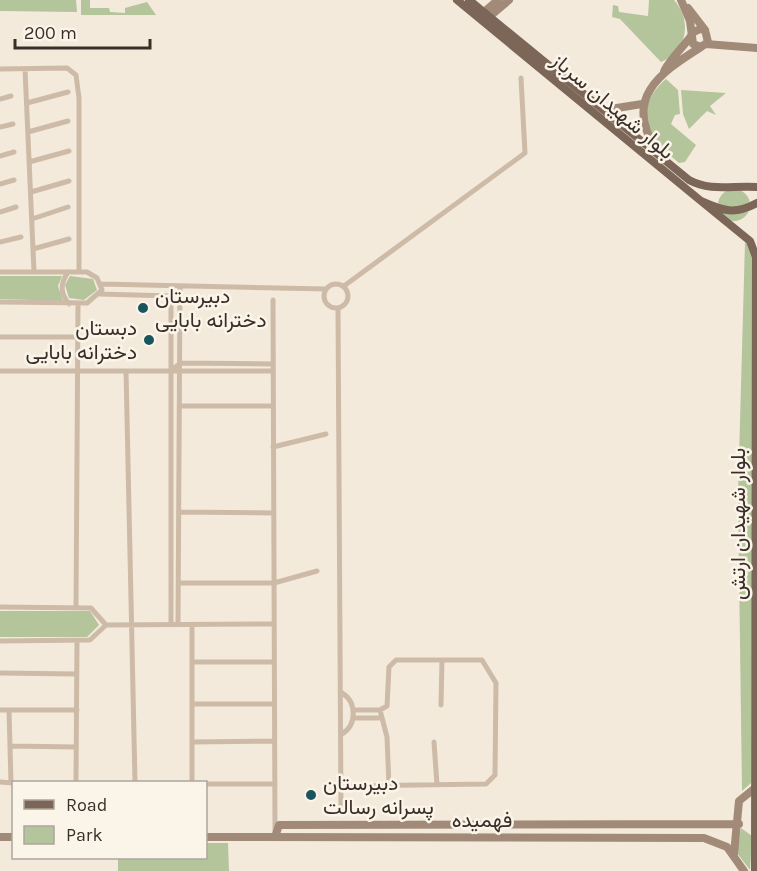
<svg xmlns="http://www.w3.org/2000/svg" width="757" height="871" viewBox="0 0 757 871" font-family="Karla,Vazirmatn,sans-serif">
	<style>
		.green { fill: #b4c49b }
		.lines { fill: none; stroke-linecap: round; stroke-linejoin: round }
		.street { stroke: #cdbba7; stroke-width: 5 }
		.secondary { stroke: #a18a78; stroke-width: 8 }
		.primary { stroke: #7c6658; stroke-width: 8 }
		.poi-dot { fill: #1a555e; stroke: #fbf4e9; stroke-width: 2 }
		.labels { text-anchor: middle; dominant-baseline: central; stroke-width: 5; stroke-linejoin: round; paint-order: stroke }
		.street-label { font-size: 21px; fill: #392e28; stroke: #fbf4e9 }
		.poi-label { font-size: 21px; fill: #392e28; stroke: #fbf4e9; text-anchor: start }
	</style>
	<rect width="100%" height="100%" fill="#f4eadc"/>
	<!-- green -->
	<path class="green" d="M 0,0 L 76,0 L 77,12 L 0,11 Z
		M 81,0 L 90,0 L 90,8 L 109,8 L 110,12 L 125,13 L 125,8 L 147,2 L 156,15 L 81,15 Z
		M 649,0 L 674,0 C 692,20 688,51 661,62 L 620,19 L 612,17 L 613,5 L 618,6 L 619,12 L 648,16 Z
		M 666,79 L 678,90 L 680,114 L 675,115 L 671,124 L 696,145 L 685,162 L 679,163 C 649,139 631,109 666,79 Z
		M 681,90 L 726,93 L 710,106 L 716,115 L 707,111 L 689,129 L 683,114 Z
		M718 205a16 16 0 1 1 32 0a16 16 0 1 1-32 0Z
		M 745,242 L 753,250 L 754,261 L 751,783 L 742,791 L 738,494 Z
		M 0,276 L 62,276 L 58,286 L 63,301 L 0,299 Z
		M 70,276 L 93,279 L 97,290 L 84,300 L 69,298 L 65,285 Z
		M 0,611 L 90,611 L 99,625 L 87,637 L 0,637 Z
		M 741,828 L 752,836 L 750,870 L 737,853 Z
		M 206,843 L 228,843 L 229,871 L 118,871 L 118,858 L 206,858 Z"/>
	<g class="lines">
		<!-- street -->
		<path class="street" d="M 0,69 L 67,68 L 76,75 L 79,98 L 79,272
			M 25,69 L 34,272
			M 0,99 L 11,96
			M 27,103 L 68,92
			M 0,127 L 13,124
			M 28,132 L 68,121
			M 0,156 L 14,152
			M 29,162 L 69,151
			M 0,184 L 14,180
			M 31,192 L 69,181
			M 0,212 L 16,207
			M 32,219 L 68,207
			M 0,242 L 21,237
			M 33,249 L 69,239
			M 0,272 L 87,272 L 97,278 L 102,290 L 87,303 L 0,302
			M 68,272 C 60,284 60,293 69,304
			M324 296a12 12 0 1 1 24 0a12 12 0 1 1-24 0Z
			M 101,284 L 326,289
			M 344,286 L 525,153 L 521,78
			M 99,294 L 172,296
			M 273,300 L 275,831
			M 338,308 L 341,811
			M 0,337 L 78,337
			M 0,371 L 273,371
			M 126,371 L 135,782
			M 171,371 L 180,363 L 273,364
			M 180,406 L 273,406
			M 273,447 L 326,434
			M 179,512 L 273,513
			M 179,583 L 274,583 L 317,571
			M 0,607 L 91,608 L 106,625
			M 76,608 L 78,304
			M 171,625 L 171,286
			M 178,625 L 180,287
			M 192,625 L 192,782
			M 0,641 L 90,640 L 106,625 L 274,624
			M 192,662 L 274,662
			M 0,673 L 77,674
			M 192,704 L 274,704
			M 441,705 L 442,660
			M 0,710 L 77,710
			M 9,710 L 11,783
			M 353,710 L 380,710
			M 353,718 L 381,718
			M 342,734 C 357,725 357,702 342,693
			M 192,742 L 274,741
			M 434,742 L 437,785
			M 10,746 L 76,747
			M 0,782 L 13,783
			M 76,782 L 77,640
			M 206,784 L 275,784
			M 349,786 L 486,784 L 495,775 L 496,683 L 482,660 L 396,660 L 389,667 L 387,706 L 380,710 L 387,737 L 389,786"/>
		<!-- secondary -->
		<path class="secondary" d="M 681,0 L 690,21 L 693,44 L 701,47 L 708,42 L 705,30 L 700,29 L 692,33
			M 688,8 L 705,30
			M 484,12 L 498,0
			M 489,17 L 509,0
			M 706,44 L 757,48
			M 664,72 C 665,65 685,45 691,36
			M 604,110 L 642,104
			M 658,152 C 622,100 658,74 701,47
			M 0,837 L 14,837
			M 206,837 L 704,838 L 727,847 L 744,871
			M 275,837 L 279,825 L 739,824
			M 734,854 L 739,801 L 755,788"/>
		<!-- primary -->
		<path class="primary" d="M 457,0 L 701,201 C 723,211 735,215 757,203
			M 469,0 L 689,180 C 711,192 733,185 757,187
			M 701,201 L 750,241 L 756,257 L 755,871"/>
	</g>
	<!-- markers -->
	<g class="poi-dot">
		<circle cx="143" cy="308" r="6"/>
		<circle cx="149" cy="340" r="6"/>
		<circle cx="311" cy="795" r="6"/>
	</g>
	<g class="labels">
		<!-- street labels -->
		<g class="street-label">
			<text transform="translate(613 106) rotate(40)">بلوار شهیدان سرباز</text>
			<text transform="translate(738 524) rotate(-90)">بلوار شهیدان ارتش</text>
			<text x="482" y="820">فهمیده</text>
		</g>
		<!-- poi labels -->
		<g class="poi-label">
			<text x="155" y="296">دبیرستان<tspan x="155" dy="24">دخترانه بابایی</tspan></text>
			<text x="137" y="328" text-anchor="end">دبستان<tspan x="137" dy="24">دخترانه بابایی</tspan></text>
			<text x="323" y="783">دبیرستان<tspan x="323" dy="24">پسرانه رسالت</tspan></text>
		</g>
	</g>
	<!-- legend -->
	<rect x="12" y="781" width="195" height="78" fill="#fbf4e9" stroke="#ada59c" stroke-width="1.5"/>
	<rect x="24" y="800" width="30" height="9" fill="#7c6658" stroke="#ada59c" stroke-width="1.5"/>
	<text x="66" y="811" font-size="18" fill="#392e28">Road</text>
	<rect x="24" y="826" width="30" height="18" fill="#b4c49b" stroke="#ada59c" stroke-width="1.5"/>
	<text x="66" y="841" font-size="18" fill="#392e28">Park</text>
	<!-- scale -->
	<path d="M15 39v9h135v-9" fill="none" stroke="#392e28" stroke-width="3"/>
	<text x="24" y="39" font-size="18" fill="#392e28" stroke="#fbf4e9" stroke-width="4.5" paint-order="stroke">200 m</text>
</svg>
